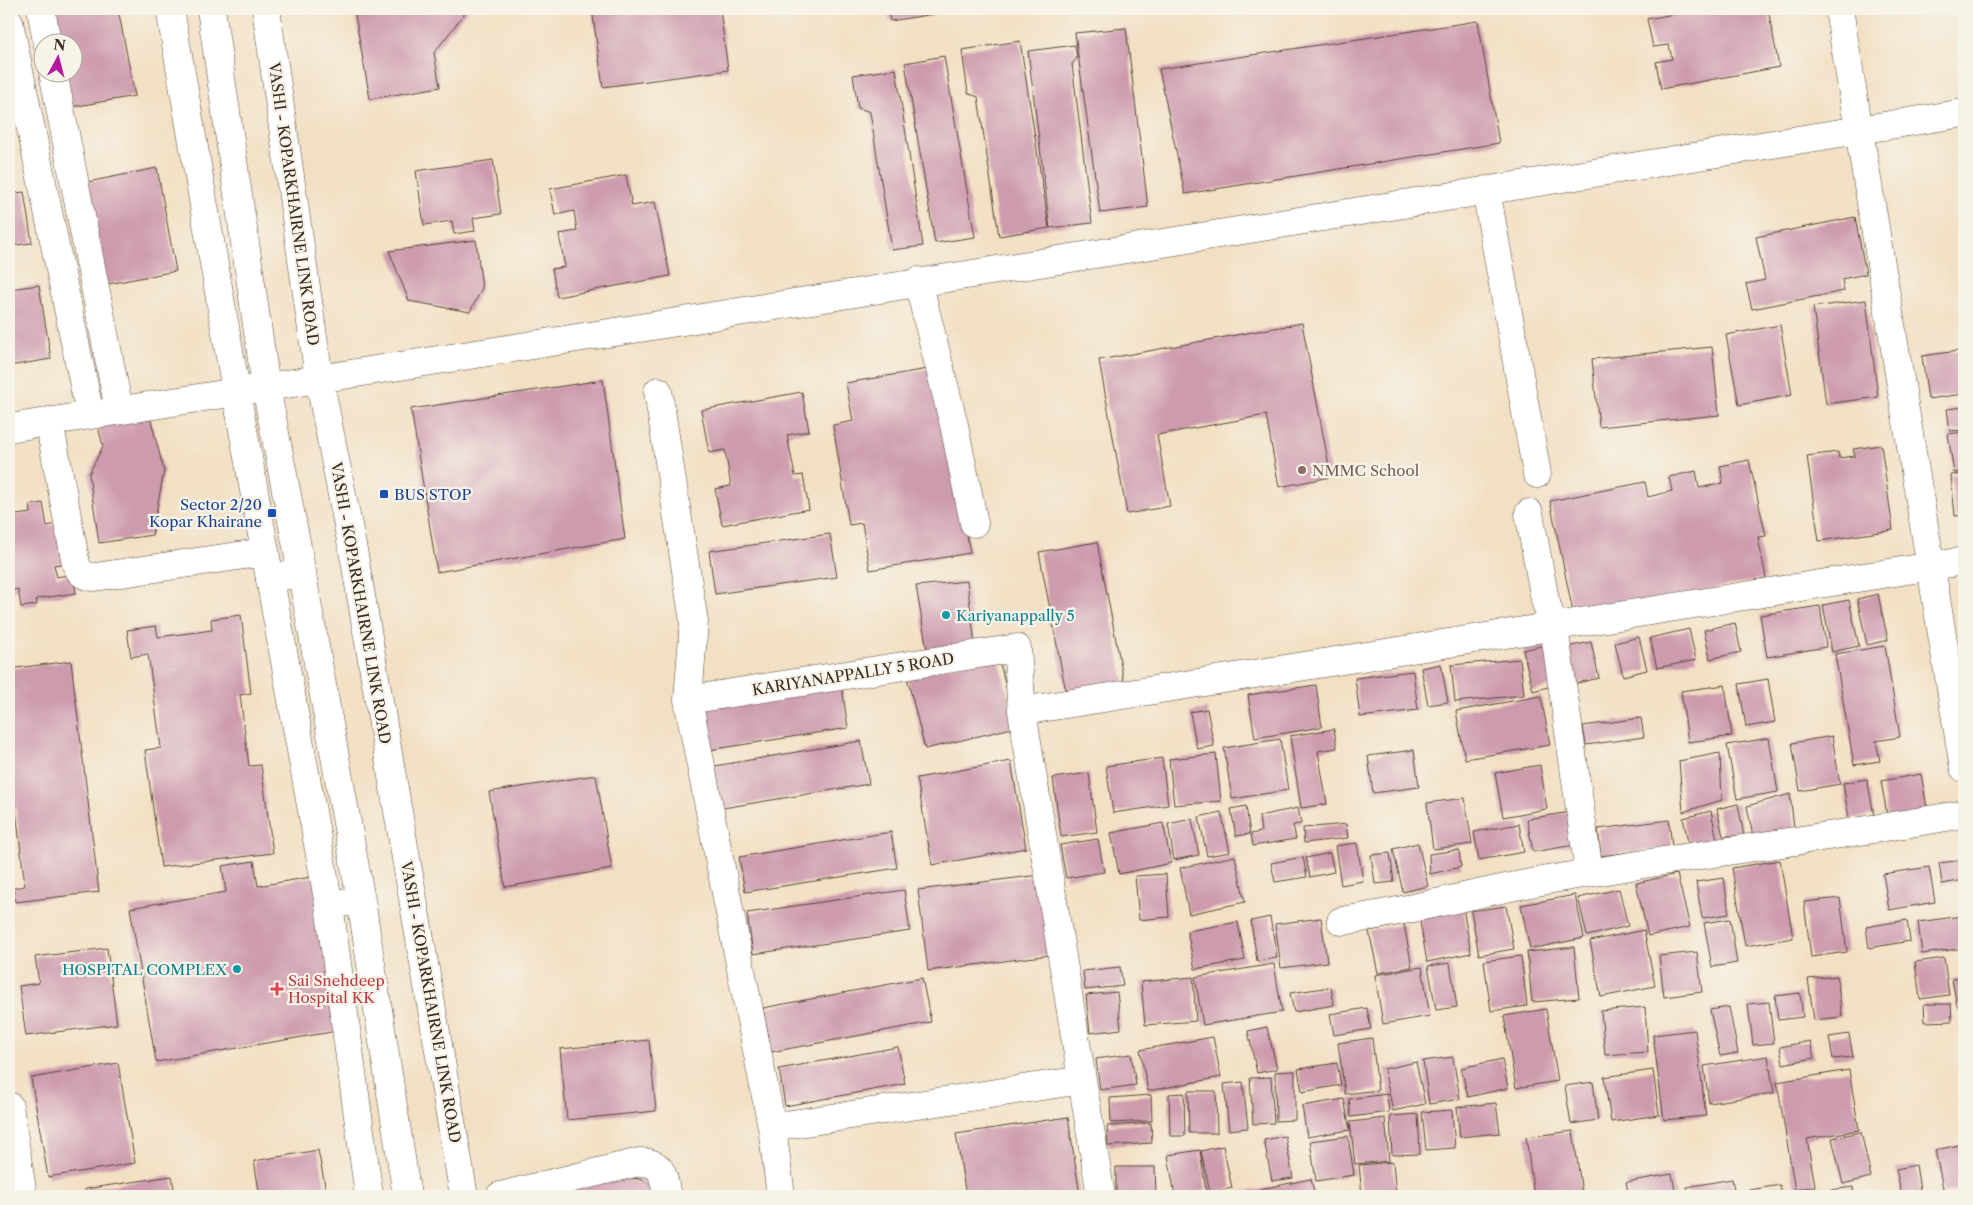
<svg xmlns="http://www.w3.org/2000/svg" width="1973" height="1205" viewBox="0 0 1973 1205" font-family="'Libre Caslon Text',serif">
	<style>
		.building { fill: #cd9bae }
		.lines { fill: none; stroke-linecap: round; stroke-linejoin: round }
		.minor-casing { stroke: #564537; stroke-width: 29 }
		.major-casing { stroke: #564537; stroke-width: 29 }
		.minor { stroke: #fff; stroke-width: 28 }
		.major { stroke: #fff; stroke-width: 28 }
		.education-dot { fill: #8d6e63; stroke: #f7f3e8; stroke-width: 2 }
		.transit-dot { fill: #1a4fb4; stroke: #f7f3e8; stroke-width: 2 }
		.culture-dot { fill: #0f9aa8; stroke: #f7f3e8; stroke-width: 2 }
		.health-dot { fill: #e0444e; stroke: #f7f3e8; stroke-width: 2 }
		.labels { text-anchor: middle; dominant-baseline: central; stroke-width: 4.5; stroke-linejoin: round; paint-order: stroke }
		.street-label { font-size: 15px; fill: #3b2a1e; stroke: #f7f3e8 }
		.education-label { font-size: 15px; fill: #785e54; stroke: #f7f3e8; text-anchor: start }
		.transit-label { font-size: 15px; fill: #164399; stroke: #f7f3e8; text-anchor: start }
		.culture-label { font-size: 15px; fill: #0d838f; stroke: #f7f3e8; text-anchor: start }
		.health-label { font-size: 15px; fill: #be3a42; stroke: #f7f3e8; text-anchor: start }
	</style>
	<rect width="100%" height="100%" fill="#f7f3e8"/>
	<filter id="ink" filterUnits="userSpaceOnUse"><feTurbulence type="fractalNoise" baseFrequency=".02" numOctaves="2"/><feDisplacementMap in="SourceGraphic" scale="10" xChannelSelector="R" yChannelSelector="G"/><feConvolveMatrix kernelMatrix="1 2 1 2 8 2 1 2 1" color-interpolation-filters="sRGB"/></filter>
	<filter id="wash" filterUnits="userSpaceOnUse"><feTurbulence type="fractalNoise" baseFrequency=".0096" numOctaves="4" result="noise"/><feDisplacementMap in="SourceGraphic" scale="20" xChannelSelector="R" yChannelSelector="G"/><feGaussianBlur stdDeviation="1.12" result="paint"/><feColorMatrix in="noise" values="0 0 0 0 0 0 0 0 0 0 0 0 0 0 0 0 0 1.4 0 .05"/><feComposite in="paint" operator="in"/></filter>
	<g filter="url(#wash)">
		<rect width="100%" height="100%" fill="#f2e0c4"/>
		<g id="blocks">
			<!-- building -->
			<path class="building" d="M 47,9 L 118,9 L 135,96 L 66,108 L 59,72 L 72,72 L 72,42 L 53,42 Z
				M 354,9 L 468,9 L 434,53 L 440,87 L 370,99 Z
				M 592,9 L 720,9 L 728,70 L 603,87 Z
				M 888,9 L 953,9 L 953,11 L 890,21 Z
				M 1689,9 L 1768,9 L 1779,67 L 1661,89 L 1656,62 L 1672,59 L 1669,45 L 1653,47 L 1647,19 L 1690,11 Z
				M 1478,21 L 1499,143 L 1185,194 L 1159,69 Z
				M 1126,28 L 1148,207 L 1100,213 L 1075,33 Z
				M 1020,41 L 1049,228 L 999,236 L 978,97 L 968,93 L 962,50 Z
				M 1075,45 L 1077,58 L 1072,64 L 1092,223 L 1050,228 L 1028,51 Z
				M 944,56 L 975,237 L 935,243 L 905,63 Z
				M 896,69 L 923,246 L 892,250 L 870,112 L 858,108 L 853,75 Z
				M 493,160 L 501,214 L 473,218 L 475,231 L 454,234 L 452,221 L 424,225 L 416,171 Z
				M 157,168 L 176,271 L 103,285 L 83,183 Z
				M 626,175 L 632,206 L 655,202 L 670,276 L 557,297 L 552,269 L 565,267 L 559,234 L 577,231 L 574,211 L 555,215 L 550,189 Z
				M 24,192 L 32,243 L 9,246 L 9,194 Z
				M 1855,217 L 1866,274 L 1842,279 L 1844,291 L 1752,309 L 1746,284 L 1765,280 L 1756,237 Z
				M 476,240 L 482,288 L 470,312 L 409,301 L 389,251 Z
				M 39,285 L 51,359 L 9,366 L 9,289 Z
				M 1866,300 L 1878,397 L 1826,404 L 1813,307 Z
				M 1302,323 L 1331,477 L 1279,487 L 1266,415 L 1157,435 L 1170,506 L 1127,514 L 1099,360 Z
				M 1780,325 L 1792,395 L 1739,405 L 1726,335 Z
				M 1712,347 L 1719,415 L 1599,427 L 1592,359 Z
				M 1964,350 L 1964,394 L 1928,399 L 1922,356 Z
				M 939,367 L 970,553 L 870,570 L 862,523 L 849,525 L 833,425 L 853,421 L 846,383 Z
				M 603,380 L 625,539 L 437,572 L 411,409 Z
				M 802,392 L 809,431 L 787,435 L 795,476 L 803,475 L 809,509 L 722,525 L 715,489 L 731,486 L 725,450 L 709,453 L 701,410 Z
				M 1964,407 L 1964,430 L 1950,431 L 1947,409 Z
				M 149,413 L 164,471 L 152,535 L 99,543 L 89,474 L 103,446 L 98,426 Z
				M 1964,432 L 1964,471 L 1954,473 L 1948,434 Z
				M 1881,445 L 1893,530 L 1819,541 L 1807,456 L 1838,452 L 1839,458 L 1855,456 L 1853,449 Z
				M 1749,460 L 1766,536 L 1758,537 L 1766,578 L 1574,617 L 1550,501 L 1645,482 L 1648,497 L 1672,491 L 1669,477 L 1696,471 L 1699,488 L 1723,483 L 1720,466 Z
				M 1964,474 L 1964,515 L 1955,516 L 1951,475 Z
				M 43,503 L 47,526 L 62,523 L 68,563 L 54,565 L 57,577 L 73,574 L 76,593 L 36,599 L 37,605 L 21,607 L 18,589 L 9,591 L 9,516 L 31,513 L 30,505 Z
				M 830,534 L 837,577 L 715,594 L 709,551 Z
				M 1097,542 L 1124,682 L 1066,692 L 1039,552 Z
				M 967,581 L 975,645 L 927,650 L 916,586 Z
				M 1878,594 L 1888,640 L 1867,645 L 1857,599 Z
				M 1849,600 L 1859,646 L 1832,652 L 1823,605 Z
				M 1820,606 L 1826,647 L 1767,657 L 1760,615 Z
				M 241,615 L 251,693 L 240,695 L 249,766 L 261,765 L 273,853 L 161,867 L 145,750 L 161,748 L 148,654 L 131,657 L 127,630 L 156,626 L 158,637 L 212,630 L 211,619 Z
				M 1735,623 L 1741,652 L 1710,659 L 1704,630 Z
				M 1689,629 L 1696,660 L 1657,668 L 1650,638 Z
				M 1639,637 L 1647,670 L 1623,676 L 1615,643 Z
				M 1591,642 L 1599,678 L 1569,685 L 1561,648 Z
				M 1546,645 L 1556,685 L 1533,691 L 1523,650 Z
				M 1885,646 L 1900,737 L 1876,741 L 1880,761 L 1854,765 L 1835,654 Z
				M 998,655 L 1016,727 L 925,749 L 907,677 Z
				M 1520,659 L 1524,695 L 1455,702 L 1451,665 Z
				M 71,661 L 99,892 L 15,902 L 13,888 L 25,886 L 9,753 L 9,669 Z
				M 1441,664 L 1448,702 L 1428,705 L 1421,668 Z
				M 1413,671 L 1418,710 L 1360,717 L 1355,678 Z
				M 1768,679 L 1775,722 L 1746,727 L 1739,684 Z
				M 841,681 L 848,728 L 703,751 L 696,704 Z
				M 1316,685 L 1322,727 L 1255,738 L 1248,695 Z
				M 1725,685 L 1732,736 L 1688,742 L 1681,691 Z
				M 1541,696 L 1550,745 L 1465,759 L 1456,711 Z
				M 1207,709 L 1214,746 L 1197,749 L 1190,712 Z
				M 1641,718 L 1644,737 L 1586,745 L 1583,726 Z
				M 1334,729 L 1337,748 L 1318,751 L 1327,804 L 1301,808 L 1290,736 Z
				M 1832,736 L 1840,784 L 1800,791 L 1792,743 Z
				M 1769,738 L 1778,792 L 1737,799 L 1727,745 Z
				M 1280,739 L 1288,790 L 1232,799 L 1224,748 Z
				M 861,741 L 869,784 L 717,809 L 709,767 Z
				M 1414,750 L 1419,787 L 1373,793 L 1368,756 Z
				M 1720,753 L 1722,800 L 1683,812 L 1679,761 Z
				M 1216,754 L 1221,801 L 1174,805 L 1169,759 Z
				M 1162,758 L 1168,805 L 1113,813 L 1106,766 Z
				M 1011,761 L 1026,848 L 932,865 L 917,778 Z
				M 1540,765 L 1547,809 L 1503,817 L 1495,773 Z
				M 1089,773 L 1097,832 L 1061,837 L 1053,778 Z
				M 1921,774 L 1928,813 L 1888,820 L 1881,781 Z
				M 596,775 L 612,869 L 505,887 L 489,792 Z
				M 1867,779 L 1874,815 L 1849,819 L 1843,783 Z
				M 1790,794 L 1794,827 L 1753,837 L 1747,806 Z
				M 1465,798 L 1472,844 L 1433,849 L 1427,803 Z
				M 1738,804 L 1744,836 L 1723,836 L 1717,809 Z
				M 1246,806 L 1250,834 L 1236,836 L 1231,809 Z
				M 1298,808 L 1301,824 L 1293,825 L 1296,839 L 1253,846 L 1251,834 L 1261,832 L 1259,816 Z
				M 1711,811 L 1717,839 L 1689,847 L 1683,818 Z
				M 1221,812 L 1230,852 L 1207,856 L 1199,817 Z
				M 1570,812 L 1575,845 L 1533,852 L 1527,819 Z
				M 1192,819 L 1199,855 L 1174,860 L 1168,824 Z
				M 1669,820 L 1672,847 L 1601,856 L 1598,829 Z
				M 1163,823 L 1171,863 L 1119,874 L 1111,833 Z
				M 1346,824 L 1348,838 L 1304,843 L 1303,828 Z
				M 1519,824 L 1524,852 L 1479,860 L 1474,832 Z
				M 891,832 L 897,868 L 745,892 L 739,857 Z
				M 1098,839 L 1104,872 L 1066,878 L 1060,845 Z
				M 1357,843 L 1363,881 L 1341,885 L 1335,846 Z
				M 1418,843 L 1428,886 L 1403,892 L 1393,849 Z
				M 1459,850 L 1461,867 L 1430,874 L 1429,854 Z
				M 1330,853 L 1334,872 L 1310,877 L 1306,858 Z
				M 1390,853 L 1394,882 L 1375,884 L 1371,855 Z
				M 1235,856 L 1245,902 L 1189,914 L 1180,868 Z
				M 1303,857 L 1307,877 L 1275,882 L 1271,863 Z
				M 1780,860 L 1793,938 L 1745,946 L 1732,868 Z
				M 1964,860 L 1964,880 L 1942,884 L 1939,863 Z
				M 254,861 L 258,886 L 317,876 L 343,1030 L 156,1062 L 130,908 L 226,892 L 222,866 Z
				M 1929,867 L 1935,902 L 1889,910 L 1883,874 Z
				M 1166,874 L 1169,917 L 1139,920 L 1135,876 Z
				M 1677,874 L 1690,927 L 1648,936 L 1636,883 Z
				M 1040,875 L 1050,955 L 928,971 L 918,890 Z
				M 1724,878 L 1729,914 L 1702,918 L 1696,882 Z
				M 1619,889 L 1628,926 L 1587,936 L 1578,898 Z
				M 904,890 L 910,931 L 753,954 L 747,913 Z
				M 1575,895 L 1584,938 L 1530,949 L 1521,905 Z
				M 1840,898 L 1847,952 L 1811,957 L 1804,902 Z
				M 1506,906 L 1514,949 L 1479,955 L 1471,911 Z
				M 1463,908 L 1471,953 L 1427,962 L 1419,916 Z
				M 1962,916 L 1964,948 L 1922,954 L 1918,922 Z
				M 1270,917 L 1277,958 L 1257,961 L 1251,921 Z
				M 1321,918 L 1327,962 L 1281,968 L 1275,924 Z
				M 1730,919 L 1737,963 L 1712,967 L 1704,923 Z
				M 1907,920 L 1910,941 L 1869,948 L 1866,927 Z
				M 1238,922 L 1245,960 L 1195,969 L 1187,931 Z
				M 1404,924 L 1412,967 L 1378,973 L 1369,931 Z
				M 1644,930 L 1655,986 L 1601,997 L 1590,941 Z
				M 1574,947 L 1579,998 L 1532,1002 L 1527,952 Z
				M 107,948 L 117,1024 L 26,1036 L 19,986 L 39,983 L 35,957 Z
				M 1697,952 L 1702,992 L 1664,997 L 1659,956 Z
				M 1521,956 L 1527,1006 L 1491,1011 L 1484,961 Z
				M 1944,958 L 1949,995 L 1920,999 L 1915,962 Z
				M 1450,963 L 1457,1007 L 1436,1010 L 1428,966 Z
				M 1274,964 L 1282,1012 L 1203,1025 L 1195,977 Z
				M 1120,967 L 1123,986 L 1085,990 L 1083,971 Z
				M 1422,967 L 1430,1016 L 1383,1024 L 1375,975 Z
				M 1837,976 L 1842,1017 L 1814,1020 L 1808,979 Z
				M 1193,977 L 1196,1021 L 1145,1025 L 1141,982 Z
				M 1964,977 L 1964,1004 L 1957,1006 L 1952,979 Z
				M 922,978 L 931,1022 L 771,1052 L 763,1008 Z
				M 1331,987 L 1334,1005 L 1294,1012 L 1290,993 Z
				M 1117,992 L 1121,1029 L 1090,1033 L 1086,995 Z
				M 1800,993 L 1803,1017 L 1778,1020 L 1775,996 Z
				M 1769,1002 L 1774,1043 L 1753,1045 L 1748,1004 Z
				M 1924,1004 L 1951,1004 L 1952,1021 L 1925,1022 Z
				M 1645,1007 L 1648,1052 L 1605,1055 L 1601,1011 Z
				M 1729,1007 L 1738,1053 L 1720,1056 L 1710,1010 Z
				M 1367,1008 L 1371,1029 L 1334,1035 L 1330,1014 Z
				M 1546,1009 L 1558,1081 L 1516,1088 L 1504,1016 Z
				M 1267,1027 L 1277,1069 L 1257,1073 L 1248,1031 Z
				M 1695,1030 L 1706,1116 L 1664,1120 L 1653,1035 Z
				M 1849,1034 L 1853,1057 L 1833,1059 L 1829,1037 Z
				M 1213,1037 L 1221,1077 L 1148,1091 L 1140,1050 Z
				M 1372,1038 L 1378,1090 L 1345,1094 L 1338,1043 Z
				M 649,1040 L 656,1111 L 567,1120 L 560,1049 Z
				M 1810,1041 L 1814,1058 L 1783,1064 L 1780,1047 Z
				M 898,1047 L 905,1084 L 785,1106 L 779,1069 Z
				M 1131,1054 L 1136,1085 L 1100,1090 L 1096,1059 Z
				M 1768,1056 L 1774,1093 L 1709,1103 L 1704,1066 Z
				M 1453,1057 L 1460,1099 L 1429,1104 L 1423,1061 Z
				M 1502,1059 L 1508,1088 L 1468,1097 L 1461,1068 Z
				M 1416,1062 L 1425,1104 L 1393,1111 L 1384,1069 Z
				M 118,1063 L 135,1163 L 48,1177 L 31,1078 Z
				M 1337,1063 L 1341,1085 L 1302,1092 L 1298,1069 Z
				M 1653,1070 L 1659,1115 L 1611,1122 L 1604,1077 Z
				M 1849,1070 L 1859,1130 L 1807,1139 L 1815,1186 L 1795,1190 L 1777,1082 Z
				M 1295,1071 L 1295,1120 L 1276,1121 L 1275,1072 Z
				M 1271,1077 L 1274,1123 L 1253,1124 L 1250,1078 Z
				M 1243,1082 L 1248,1128 L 1229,1130 L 1224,1084 Z
				M 1593,1082 L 1598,1120 L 1571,1124 L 1565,1086 Z
				M 1188,1091 L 1216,1091 L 1217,1133 L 1189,1133 Z
				M 1184,1093 L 1185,1136 L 1170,1136 L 1169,1094 Z
				M 1387,1094 L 1389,1112 L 1351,1117 L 1349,1099 Z
				M 1151,1095 L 1152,1121 L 1111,1123 L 1110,1098 Z
				M 1344,1099 L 1350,1130 L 1307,1137 L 1302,1106 Z
				M 1496,1103 L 1500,1133 L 1460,1137 L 1457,1107 Z
				M 1452,1110 L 1455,1148 L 1426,1150 L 1422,1112 Z
				M 1418,1114 L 1420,1154 L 1392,1155 L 1390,1116 Z
				M 1068,1117 L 1080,1196 L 966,1196 L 956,1134 Z
				M 1385,1118 L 1389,1161 L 1355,1164 L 1350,1122 Z
				M 1151,1123 L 1152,1143 L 1108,1146 L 1107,1126 Z
				M 1573,1131 L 1582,1193 L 1557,1196 L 1534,1196 L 1526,1137 Z
				M 1861,1132 L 1871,1177 L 1843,1184 L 1832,1138 Z
				M 1285,1136 L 1293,1178 L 1272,1181 L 1264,1140 Z
				M 1348,1136 L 1354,1175 L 1316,1181 L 1310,1141 Z
				M 1964,1144 L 1964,1189 L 1944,1193 L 1935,1150 Z
				M 1223,1146 L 1232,1188 L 1210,1193 L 1201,1151 Z
				M 318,1150 L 327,1196 L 260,1196 L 254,1161 Z
				M 1200,1150 L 1206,1191 L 1175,1196 L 1168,1155 Z
				M 1393,1162 L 1396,1196 L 1362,1196 L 1359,1165 Z
				M 1916,1165 L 1921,1196 L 1902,1196 L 1896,1169 Z
				M 1116,1167 L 1155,1167 L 1156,1196 L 1116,1196 Z
				M 1672,1174 L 1676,1196 L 1629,1196 L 1626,1182 Z
				M 172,1176 L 175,1196 L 86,1196 L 85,1189 Z
				M 622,1177 L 641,1179 L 656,1189 L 661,1196 L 566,1196 L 574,1185 Z
				M 1311,1179 L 1315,1196 L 1230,1196 L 1230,1195 Z
				M 1732,1179 L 1735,1196 L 1689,1196 L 1687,1187 Z
				M 1780,1185 L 1782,1196 L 1744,1196 L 1743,1191 Z
				M 1853,1187 L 1854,1196 L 1801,1196 L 1801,1194 Z"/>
		</g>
	</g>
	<g filter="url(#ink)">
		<use href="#blocks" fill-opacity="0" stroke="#564537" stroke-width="1"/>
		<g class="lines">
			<!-- minor casing -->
			<g class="minor-casing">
				<path id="minor" d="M 41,9 L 47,42
					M 170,9 L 236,391 L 329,905 L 369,1196
					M 1839,9 L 1964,768
					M 9,22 L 90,415
					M 53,72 L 119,410
					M 1486,190 L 1537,474
					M 918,281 L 954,425 L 974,523
					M 658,391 L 694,622 L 688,700 L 772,1127 L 781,1196
					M 49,421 L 76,564 C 80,574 85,577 95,577 L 265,552
					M 9,428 L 640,328 L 1964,113
					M 1529,513 L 1545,600 L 1554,627 L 1589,872
					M 688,700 L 1017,648 L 1022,711
					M 1341,921 C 1412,911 1482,891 1553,879 C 1690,855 1827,838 1964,814
					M 9,1106 L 23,1196
					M 772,1127 L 1082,1080
					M 500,1196 L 639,1162 C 664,1162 663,1176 667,1196
					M 1101,1196 L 1022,711 L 1964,561"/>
			</g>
			<!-- major casing -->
			<g class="major-casing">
				<path id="major" d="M 211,9 L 266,387 L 297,547 L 361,900 L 407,1196
					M 266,9 L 319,378 L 355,561 L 464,1196
					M 270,579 L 302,572
					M 329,905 L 361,900"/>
			</g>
			<!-- minor -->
			<use href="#minor" class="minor"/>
			<!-- major -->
			<use href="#major" class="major"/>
		</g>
	</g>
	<!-- markers -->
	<circle class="education-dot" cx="1302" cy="470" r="5"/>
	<g class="transit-dot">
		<rect x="379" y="489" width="10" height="10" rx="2.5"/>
		<rect x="267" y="508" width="10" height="10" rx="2.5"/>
	</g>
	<g class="culture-dot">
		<circle cx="946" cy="615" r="5"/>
		<circle cx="237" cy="969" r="5"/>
	</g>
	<path class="health-dot" d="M274.5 981.5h5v5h5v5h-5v5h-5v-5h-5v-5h5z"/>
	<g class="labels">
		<!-- street labels -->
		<g class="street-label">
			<text transform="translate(294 204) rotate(82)">VASHI - KOPARKHAIRNE LINK ROAD</text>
			<text transform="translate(361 603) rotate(80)">VASHI - KOPARKHAIRNE LINK ROAD</text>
			<text transform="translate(853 674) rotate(-9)">KARIYANAPPALLY 5 ROAD</text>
			<text transform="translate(431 1002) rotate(80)">VASHI - KOPARKHAIRNE LINK ROAD</text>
		</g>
		<!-- education labels -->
		<g class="education-label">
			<text x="1312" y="470">NMMC School</text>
		</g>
		<!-- transit labels -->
		<g class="transit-label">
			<text x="394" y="494">BUS STOP</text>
			<text x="262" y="504" text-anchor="end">Sector 2/20<tspan x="262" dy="17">Kopar Khairane</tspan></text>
		</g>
		<!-- culture labels -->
		<g class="culture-label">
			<text x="956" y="615">Kariyanappally 5</text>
			<text x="227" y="969" text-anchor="end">HOSPITAL COMPLEX</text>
		</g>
		<!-- health labels -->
		<g class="health-label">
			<text x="288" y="980">Sai Snehdeep<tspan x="288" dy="17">Hospital KK</tspan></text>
		</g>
	</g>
	<!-- margin -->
	<rect width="1973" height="1205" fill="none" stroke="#f7f3e8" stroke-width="30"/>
	<!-- north arrow -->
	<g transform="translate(58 58) rotate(7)"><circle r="24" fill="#f7f3e8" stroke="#aca397"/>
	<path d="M0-4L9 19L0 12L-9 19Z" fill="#b5179e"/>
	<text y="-8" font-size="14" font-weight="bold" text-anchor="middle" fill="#3b2a1e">N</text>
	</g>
</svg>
